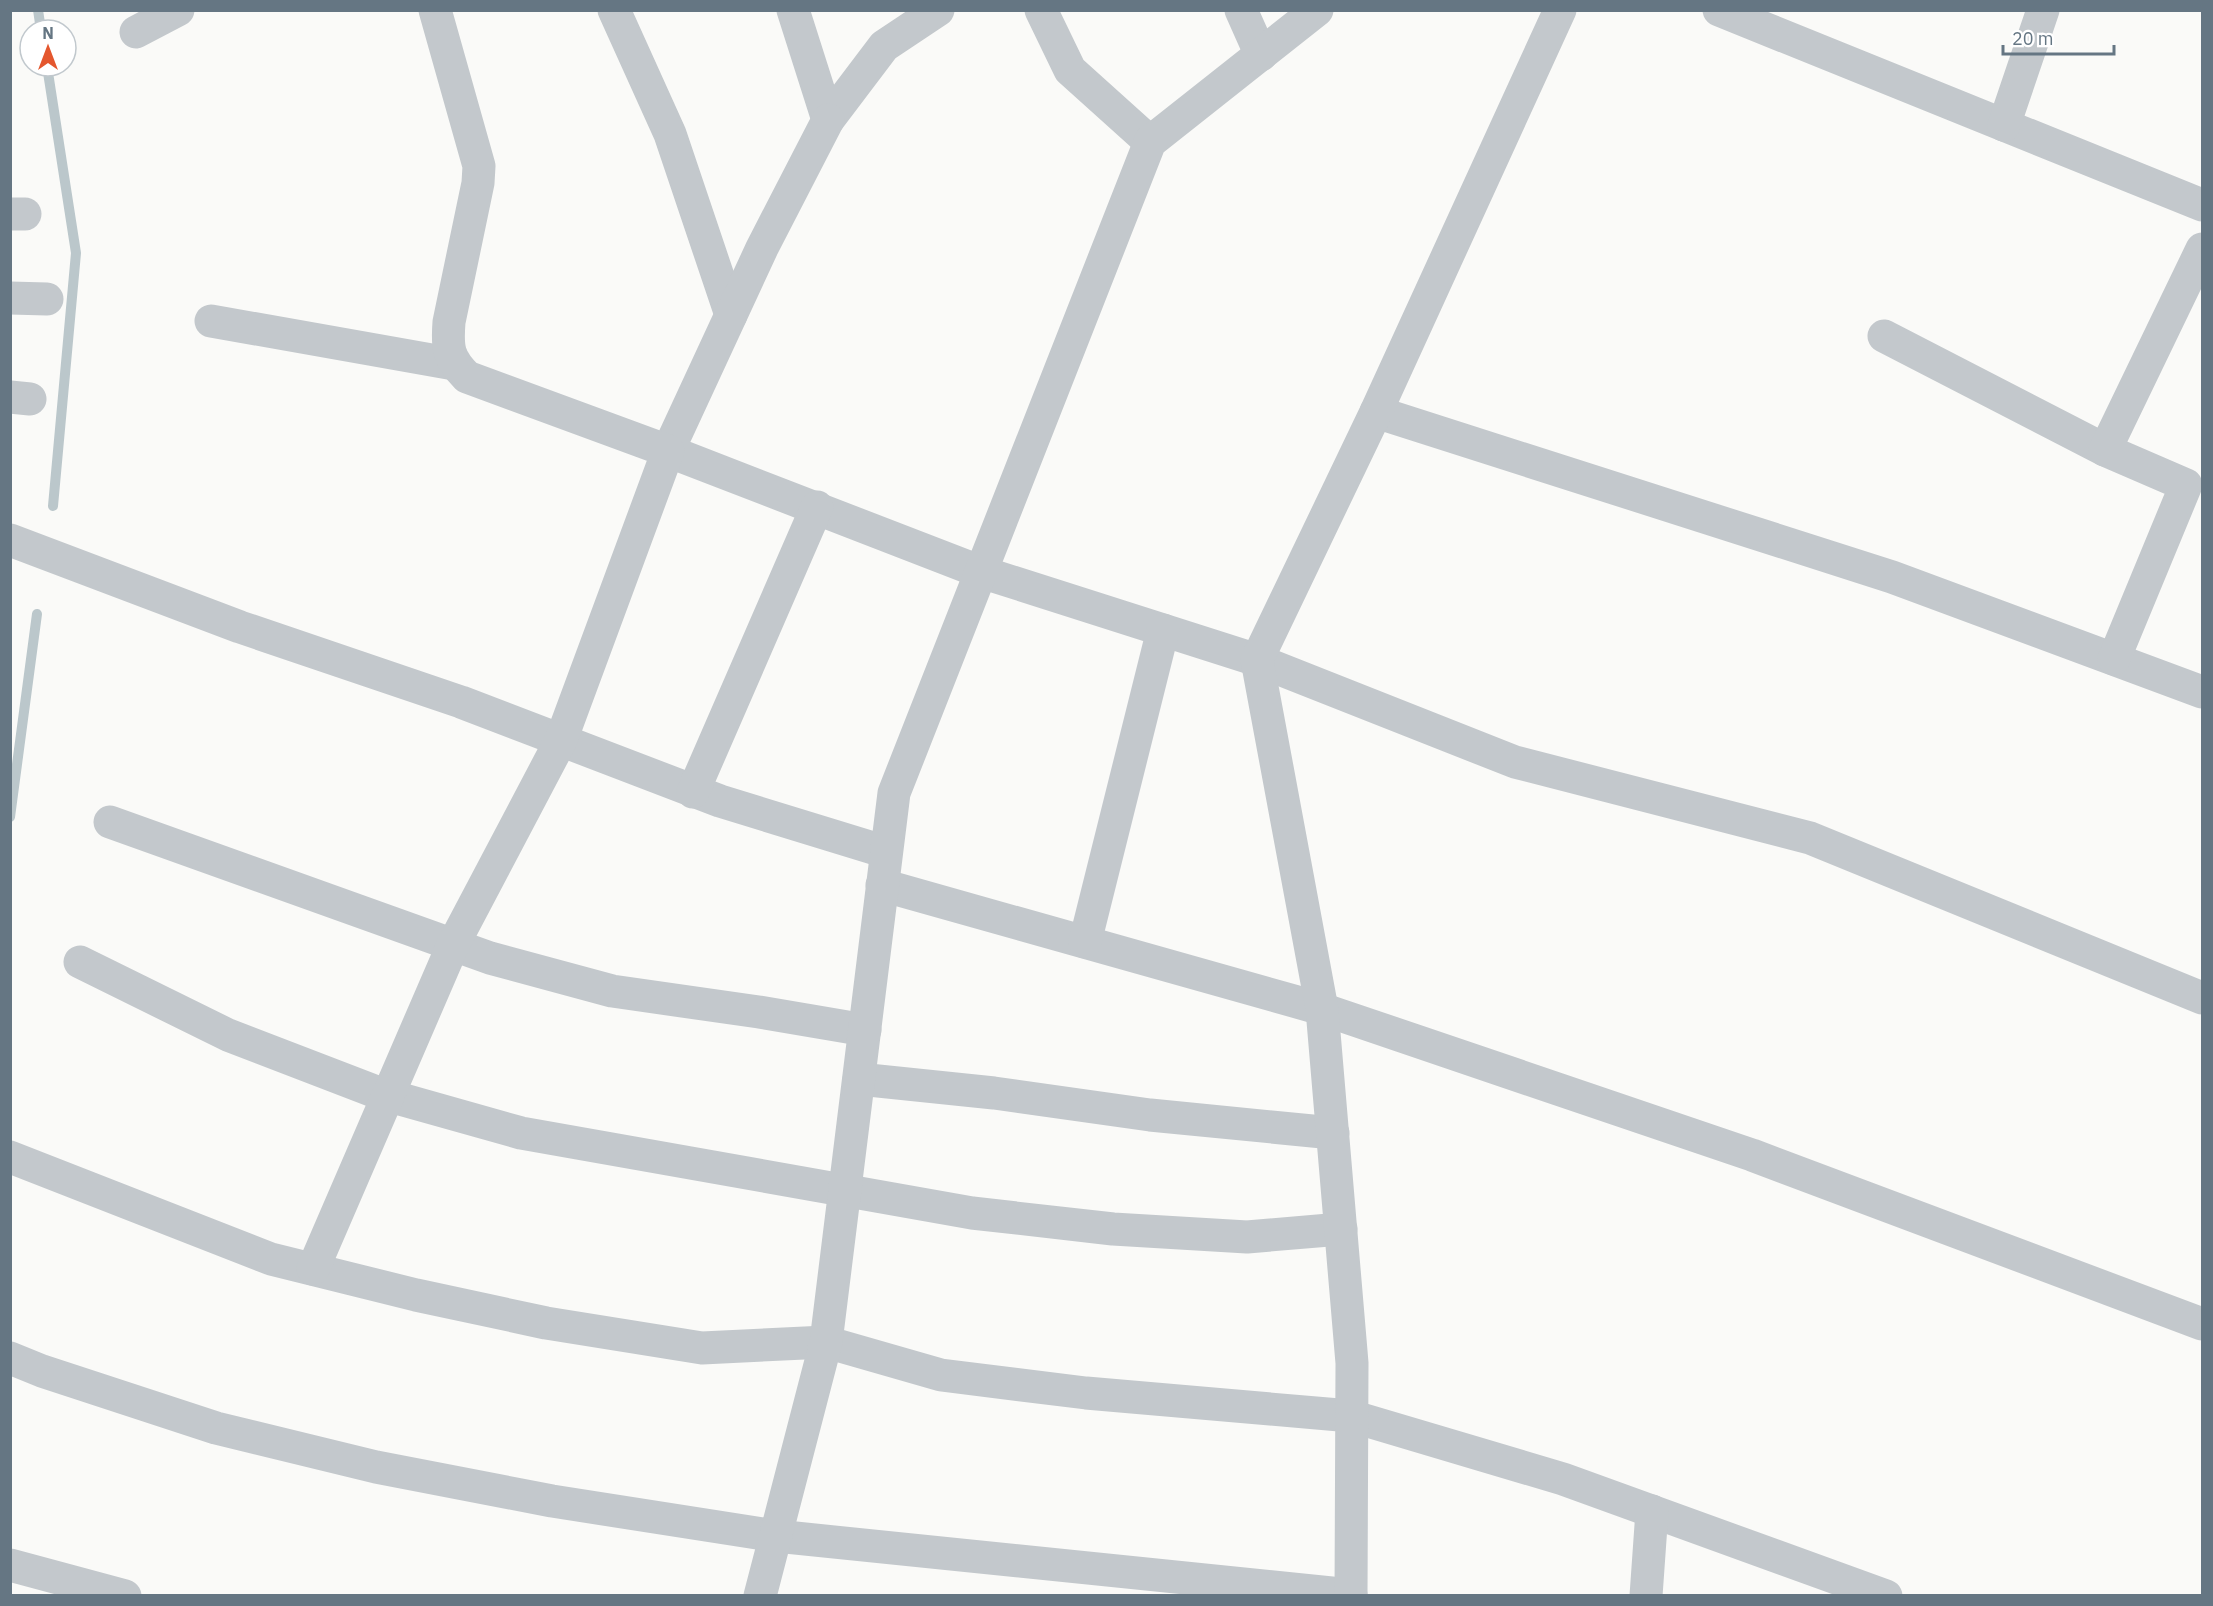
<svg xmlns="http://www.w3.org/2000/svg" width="2213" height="1606" font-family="'IBM Plex Sans',sans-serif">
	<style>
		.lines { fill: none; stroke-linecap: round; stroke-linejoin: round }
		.stream { stroke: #bbc7cb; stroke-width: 10 }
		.street { stroke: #c3c8cc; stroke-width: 33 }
	</style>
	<rect width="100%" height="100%" fill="#fafaf8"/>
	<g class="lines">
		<!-- stream -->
		<g class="stream">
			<polyline points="38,10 41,30"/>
			<polyline points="47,66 76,253 53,506"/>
			<polyline points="10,817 37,614"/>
		</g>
		<!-- street -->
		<g class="street">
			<polyline points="614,10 670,134 731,315"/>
			<polyline points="793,10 828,120 884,46 938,10"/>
			<polyline points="1041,10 1070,70 1150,142"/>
			<polyline points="1241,10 1261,55"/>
			<polyline points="1719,10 2202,205"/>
			<polyline points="136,32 178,10"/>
			<polyline points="828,120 762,248 668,451 981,572 1257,660 1515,762 1810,838 2202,998"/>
			<polyline points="2004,125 2043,10"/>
			<polyline points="10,214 25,214"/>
			<polyline points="10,298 47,299"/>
			<polyline points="211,321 454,364"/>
			<polyline points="1884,336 2105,450"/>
			<polyline points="10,397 30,399"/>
			<polyline points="1376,412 1892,577 2202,692"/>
			<polyline points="10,540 240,627 461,702 720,801 886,852"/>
			<polyline points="2114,659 2186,485 2105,450 2202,249"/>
			<polyline points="693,792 817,507"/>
			<polyline points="110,822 490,958 612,991 759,1012 865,1030"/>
			<polyline points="882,885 1322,1009 1752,1155 2202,1324"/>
			<polyline points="1085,942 1163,630"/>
			<polyline points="80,962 228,1035 379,1093 521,1133 972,1213 1113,1229 1247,1237 1341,1229"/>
			<polyline points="859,1079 994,1093 1150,1115 1333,1133"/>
			<polyline points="10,1157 271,1259 416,1295 546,1323 702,1348 826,1342 941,1375 1086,1393 1351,1416 1563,1479 1886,1596"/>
			<path d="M313 1269 453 945 561 740 668 451 467 377C448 358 447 348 449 322L478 183 479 166 435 10"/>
			<polyline points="10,1358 42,1371 216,1428 376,1467 552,1501 776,1536 1351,1595"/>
			<polyline points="10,1565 125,1596"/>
			<polyline points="760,1596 826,1342 894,793 1150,142 1317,10"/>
			<polyline points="1351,1596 1352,1363 1322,1009 1257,660 1376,412 1560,10"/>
			<polyline points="1646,1596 1652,1511"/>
		</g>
	</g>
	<!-- border -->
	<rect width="2213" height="1606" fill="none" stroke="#657683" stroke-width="24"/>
	<!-- north arrow -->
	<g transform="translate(48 48)"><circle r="28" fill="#ffffff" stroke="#c1c8cd" stroke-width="1.5"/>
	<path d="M0-4.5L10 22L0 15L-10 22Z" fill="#e4572e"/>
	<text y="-9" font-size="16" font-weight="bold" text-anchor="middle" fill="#657683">N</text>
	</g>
	<!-- scale -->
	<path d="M2003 45v9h111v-9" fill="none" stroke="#657683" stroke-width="3"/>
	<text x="2012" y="45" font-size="18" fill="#657683" stroke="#ffffff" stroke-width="4.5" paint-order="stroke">20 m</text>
</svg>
